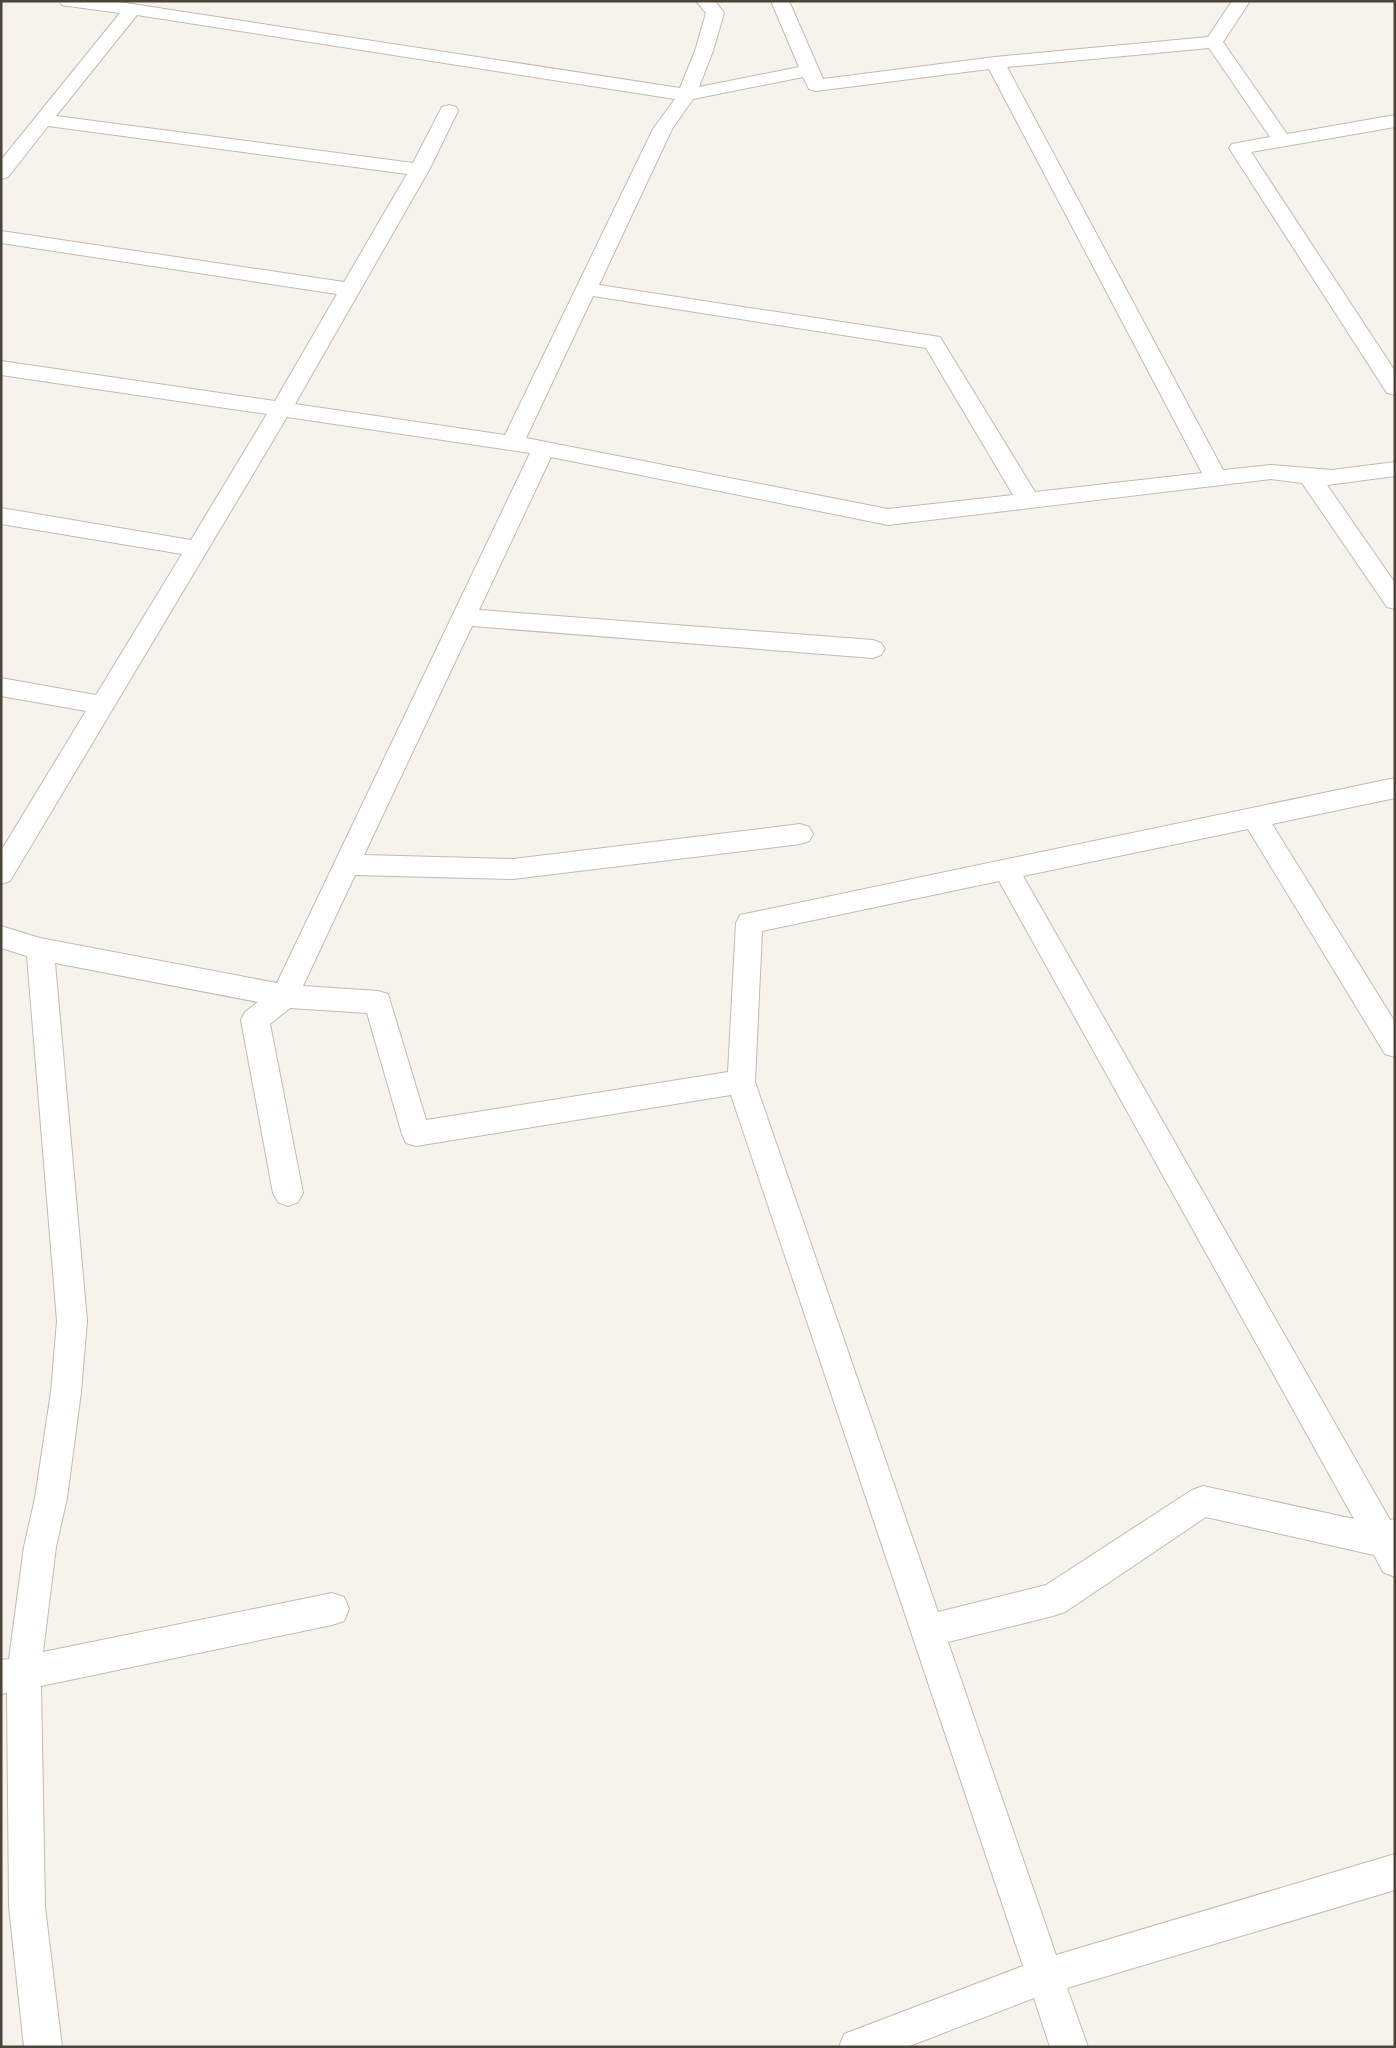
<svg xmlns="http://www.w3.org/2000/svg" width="1396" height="2048" font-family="Arial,sans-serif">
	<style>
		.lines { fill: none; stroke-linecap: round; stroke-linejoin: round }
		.minor-casing { stroke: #c2bbae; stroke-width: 2 }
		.minor { fill: #fff; fill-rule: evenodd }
	</style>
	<rect width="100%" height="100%" fill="#f6f3ec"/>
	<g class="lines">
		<!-- minor casing -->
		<g class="minor-casing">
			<path id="minor" d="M59 1H113L132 4 680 88 695 51 706 13 696 1H715L724 13 713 51 699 87 799 67 771 1H789L823 79 995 57 1208 37 1232 1H1250L1223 42 1287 134 1395 115V127L1251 152 1395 371V395L1387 393 1229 148 1232 144 1270 137 1209 48 1007 67 1223 470 1271 465 1332 470 1395 462V476L1327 485 1395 583V609L1387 607 1302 483 1271 479 888 525 551 457 479 610 873 640 881 643 885 649 881 655 873 658 472 626 364 855 513 859 800 824 809 827 813 834 809 841 800 844 513 879 355 875 303 986 378 991 388 994 426 1120 728 1072 736 923 740 915 1395 778V798L1272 824 1395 1022V1057L1385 1054 1248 829 1023 876 1390 1520 1395 1519V1577L1383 1572 1374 1555 1206 1517 1065 1612 1053 1616 948 1642 1056 1955 1395 1854V1890L1067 1988 1088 2047H1050L1034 1998 907 2047H839L844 2034 1023 1966 731 1095 416 1146 406 1143 402 1134 367 1013 290 1008 270 1024 303 1193 298 1202 288 1206 278 1202 273 1193 241 1020 245 1012 258 1002 55 963 87 1321 81 1392 67 1498 56 1547 43 1652 332 1593 344 1597 349 1609 344 1621 332 1625 41 1686 45 1907 62 2047H24L9 1907 7 1693 1 1694V1660L9 1659 24 1547 35 1498 51 1392 57 1321 27 956 1 948V926L40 938 277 983 530 453 287 417 10 881 1 884V851L86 711 1 696V678L96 695 182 554 1 524V508L191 540 267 414 1 375V361L275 401 337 294 1 243V231L344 282 407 174 48 126 8 177 1 179V160L120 13 68 6 62 5ZM137 15 675 99 653 129 505 435 295 404 429 170 458 111 456 107 449 105 442 107 413 163 56 116ZM989 69 1202 473 1035 492 940 337 599 285 672 129 693 99 803 77 809 89 816 91ZM593 296 926 348 1013 495 888 509 526 438ZM999 881 1354 1519 1203 1486 1192 1490 1046 1585 938 1612 755 1082 762 931Z"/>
		</g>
		<!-- minor -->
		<use href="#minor" class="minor"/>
	</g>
	<!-- border -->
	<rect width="1396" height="2048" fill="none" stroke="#4b4439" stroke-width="5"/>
</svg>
